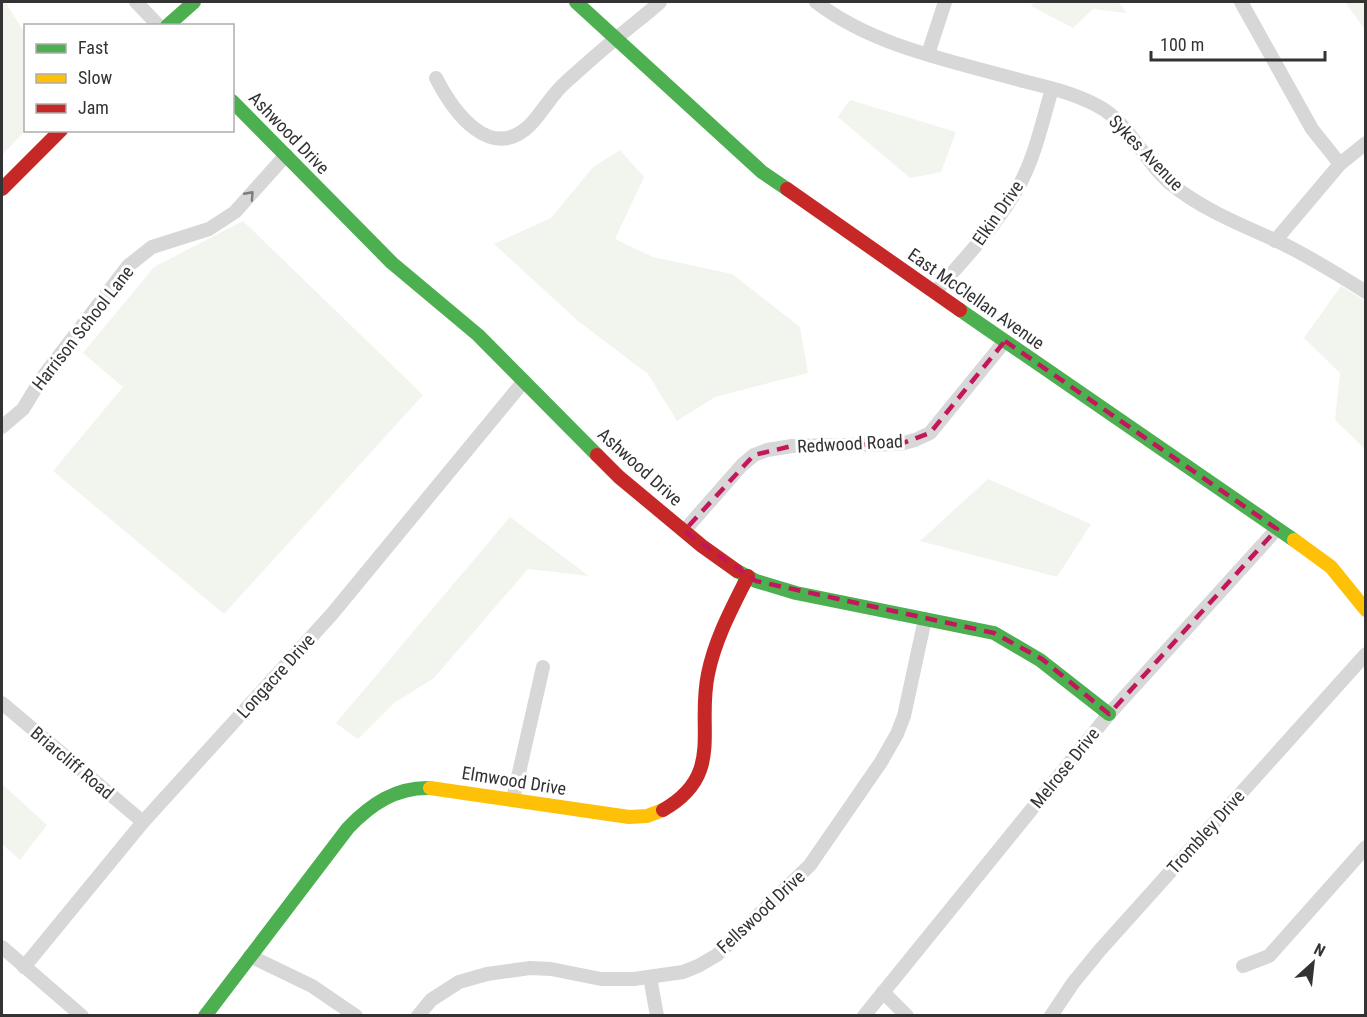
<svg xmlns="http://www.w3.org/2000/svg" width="1367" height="1017" font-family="'Roboto Condensed',sans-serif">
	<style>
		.green { fill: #f1f5ed }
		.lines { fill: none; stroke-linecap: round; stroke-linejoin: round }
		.street { stroke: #d7d7d7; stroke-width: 14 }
		.fast { stroke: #4caf50; stroke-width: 14 }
		.slow { stroke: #ffc107; stroke-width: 14 }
		.jam { stroke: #c62828; stroke-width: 14 }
		.oneway { stroke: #7d7d7d }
		.marked { fill: none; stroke: #c2185b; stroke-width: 4.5; stroke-dasharray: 12 8; stroke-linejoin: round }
		.labels { text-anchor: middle; stroke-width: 6; stroke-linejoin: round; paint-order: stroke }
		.street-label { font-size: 18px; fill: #333; stroke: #fff }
	</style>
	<rect width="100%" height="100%" fill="#fff"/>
	<!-- green -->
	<g class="green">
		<polygon points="2,2 5,2 25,33 26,130 2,155"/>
		<polygon points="1034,2 1118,2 1127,13 1093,9 1073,28 1031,6"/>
		<polygon points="1345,2 1365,2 1365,31 1363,27"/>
		<polygon points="850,100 956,132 941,172 910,178 838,117"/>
		<polygon points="620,150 644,177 615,239 653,257 732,274 800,327 808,373 715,397 677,421 648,374 578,321 494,244 551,218 593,167"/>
		<polygon points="243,221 423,395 224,614 53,471 123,387 83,353 154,267"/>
		<polygon points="1341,286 1365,301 1365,449 1335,420 1340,373 1304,338"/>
		<polygon points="988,479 1091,524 1057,577 920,541"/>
		<polygon points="510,517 589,576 528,569 434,678 394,703 358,739 336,723"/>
		<polygon points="2,784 47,825 20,860 2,844"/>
	</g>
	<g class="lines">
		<!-- street -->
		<g class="street">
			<polyline points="136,2 159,26"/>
			<path d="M816 2C874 47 953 61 1023 81 1048 87 1073 93 1096 105 1130 122 1143 161 1171 184 1202 209 1239 224 1275 240 1307 255 1336 273 1366 292"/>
			<polyline points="1241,2 1312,129 1340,164"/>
			<polyline points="928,54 945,2"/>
			<path d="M436 78C453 111 491 165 531 124 544 110 552 94 566 82 583 67 600 51 618 37 632 25 647 14 660 2"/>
			<polyline points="1275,241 1340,164 1366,143"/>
			<path d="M935 292C966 257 999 223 1021 182 1036 153 1043 119 1052 89"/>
			<polyline points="2,427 23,409 42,378 128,266 152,247 209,229 235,212 286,155"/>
			<polyline points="684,531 742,465 754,455 767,450 792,446 900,444 915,440 930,433 1005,341"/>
			<polyline points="2,703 143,822"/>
			<polyline points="513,799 543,667"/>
			<polyline points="2,947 82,1016"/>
			<polyline points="250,956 312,986 356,1016"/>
			<polyline points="1243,966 1269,956 1366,847"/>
			<polyline points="24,967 143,822 332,614 524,381"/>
			<polyline points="650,977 657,1016"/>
			<polyline points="883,992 907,1016"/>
			<polyline points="418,1016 431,1000 459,982 487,974 530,968 551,969 601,979 634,979 683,972 698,966 717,955 810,865 881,762 897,734 904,716 925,619"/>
			<polyline points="864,1016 1109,714 1277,529"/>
			<polyline points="1051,1016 1073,983 1100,950 1366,654"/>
		</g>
		<!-- fast -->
		<g class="fast">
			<polyline points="576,2 762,172 787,189"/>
			<polyline points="167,26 194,2"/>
			<polyline points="232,101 392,263 478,335 597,455"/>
			<polyline points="960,310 1294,540"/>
			<polyline points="737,571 756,581 796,593 994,633 1040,660 1109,714"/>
			<path d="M205 1016 348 828C371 804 396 787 430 788"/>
		</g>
		<!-- slow -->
		<g class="slow">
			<polyline points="1294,540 1331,567 1366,610"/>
			<polyline points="430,788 629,817 647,816 663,810"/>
		</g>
		<!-- jam -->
		<g class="jam">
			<polyline points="2,189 61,130"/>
			<polyline points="787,189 960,310"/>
			<polyline points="597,455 619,477 702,546 737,571"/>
			<path d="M663 810C725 775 696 729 708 674 715 639 732 608 748 576"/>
		</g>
	</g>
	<!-- one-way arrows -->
	<defs><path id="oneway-chevron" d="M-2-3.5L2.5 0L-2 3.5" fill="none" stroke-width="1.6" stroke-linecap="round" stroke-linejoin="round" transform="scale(1.5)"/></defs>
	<use class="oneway" href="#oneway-chevron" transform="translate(250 195) rotate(-48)"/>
	<!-- marked area -->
	<path class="marked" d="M1005 341 1277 529 1109 714 1042 659 994 633 756 581 684 531 754 455 792 446 900 444 930 433Z"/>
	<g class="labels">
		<!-- street labels -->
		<g class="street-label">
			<text transform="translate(289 133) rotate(46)" y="6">Ashwood Drive</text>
			<text transform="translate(1146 153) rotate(46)" y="6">Sykes Avenue</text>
			<text transform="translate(998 213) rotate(-55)" y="6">Elkin Drive</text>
			<text transform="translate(976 299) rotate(35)" y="6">East McClellan Avenue</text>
			<text transform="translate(83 328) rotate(-52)" y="6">Harrison School Lane</text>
			<text transform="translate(850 444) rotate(-3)" y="6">Redwood Road</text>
			<text transform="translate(640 467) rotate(42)" y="6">Ashwood Drive</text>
			<text transform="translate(276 676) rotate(-48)" y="6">Longacre Drive</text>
			<text transform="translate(72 763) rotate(40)" y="6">Briarcliff Road</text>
			<text transform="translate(1065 768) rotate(-51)" y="6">Melrose Drive</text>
			<text transform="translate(514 781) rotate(9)" y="6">Elmwood Drive</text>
			<text transform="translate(1206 832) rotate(-48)" y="6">Trombley Drive</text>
			<text transform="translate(761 912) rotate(-43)" y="6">Fellswood Drive</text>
		</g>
	</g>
	<!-- border -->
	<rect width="1367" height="1017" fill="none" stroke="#333333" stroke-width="6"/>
	<!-- legend -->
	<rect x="24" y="24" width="210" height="108" fill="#ffffff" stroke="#adadad" stroke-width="1.5"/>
	<rect x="36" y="44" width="30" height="9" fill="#4caf50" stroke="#adadad" stroke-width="1.5"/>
	<text x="78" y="54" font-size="18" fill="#333333">Fast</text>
	<rect x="36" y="74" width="30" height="9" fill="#ffc107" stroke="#adadad" stroke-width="1.5"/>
	<text x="78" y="84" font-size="18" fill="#333333">Slow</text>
	<rect x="36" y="104" width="30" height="9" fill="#c62828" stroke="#adadad" stroke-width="1.5"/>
	<text x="78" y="114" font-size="18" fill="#333333">Jam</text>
	<!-- north arrow -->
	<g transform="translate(1313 963) rotate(27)" stroke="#ffffff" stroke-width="4.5" paint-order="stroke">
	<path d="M0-4.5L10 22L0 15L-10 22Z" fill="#333333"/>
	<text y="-9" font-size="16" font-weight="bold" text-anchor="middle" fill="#333333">N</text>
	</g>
	<!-- scale -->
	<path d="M1151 51v9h174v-9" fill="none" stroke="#333333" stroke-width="3"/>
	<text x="1160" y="51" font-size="18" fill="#333333" stroke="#ffffff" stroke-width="4.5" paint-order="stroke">100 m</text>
</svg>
